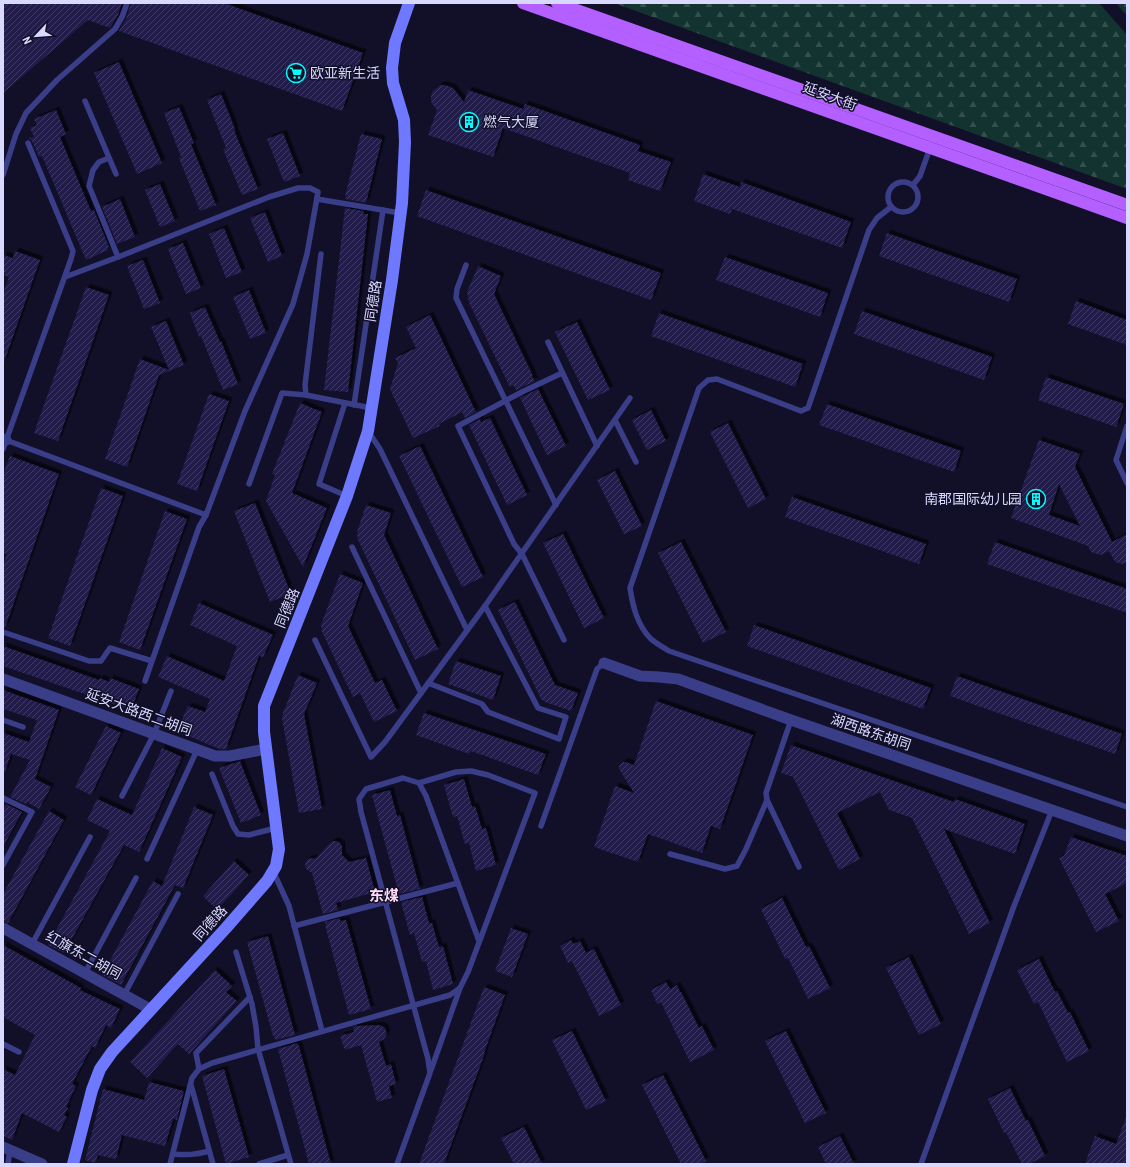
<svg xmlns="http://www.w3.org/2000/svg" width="1130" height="1167" font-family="'Roboto Condensed','Noto Sans SC',sans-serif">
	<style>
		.forest { fill: url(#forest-firs) }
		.building { fill: url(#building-hatch); fill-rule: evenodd; filter: url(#shadow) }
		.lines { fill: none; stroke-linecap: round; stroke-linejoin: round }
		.lane { stroke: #3a3e89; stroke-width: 5.5 }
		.street { stroke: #3a3e89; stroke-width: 11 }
		.secondary { stroke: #6f79ff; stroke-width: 12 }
		.primary { stroke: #b45fff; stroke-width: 12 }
		.labels { text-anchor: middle; stroke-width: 3; stroke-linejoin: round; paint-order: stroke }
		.poi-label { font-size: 14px; fill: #d9d8ff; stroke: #121029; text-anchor: start }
		.street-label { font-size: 14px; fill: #d9d8ff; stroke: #121029 }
		.neighbourhood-label { font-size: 15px; font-weight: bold; fill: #ffdaf5; stroke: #121029 }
	</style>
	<defs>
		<pattern id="forest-firs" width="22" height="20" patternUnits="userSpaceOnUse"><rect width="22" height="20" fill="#12332f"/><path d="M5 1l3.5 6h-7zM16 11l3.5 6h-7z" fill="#34504e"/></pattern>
		<pattern id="building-hatch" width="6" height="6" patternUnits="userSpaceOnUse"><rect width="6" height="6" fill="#201b4b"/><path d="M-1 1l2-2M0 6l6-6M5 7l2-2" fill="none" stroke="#403b66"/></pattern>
		<filter id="shadow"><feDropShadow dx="3.5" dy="-3.5" stdDeviation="0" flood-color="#0009"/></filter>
	</defs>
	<rect width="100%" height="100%" fill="#121029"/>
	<!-- forest -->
	<g class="forest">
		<polygon points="614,3 1099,3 1127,35 1127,189"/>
		<polygon points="1116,3 1127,3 1127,16"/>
	</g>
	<!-- building -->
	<g class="building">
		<polygon points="3,3 122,3 118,15 110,28 88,20 3,93"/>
		<polygon points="131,3 224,3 363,53 342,111 119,31 126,19"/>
		<polygon points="119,62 162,163 137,174 94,73"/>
		<polygon points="440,85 445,85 453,88 464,102 468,90 523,109 525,104 640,145 638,151 671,162 660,191 628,180 630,173 503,128 493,157 428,135 437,110 432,104 431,100 431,95 433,91"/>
		<polygon points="221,94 235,129 234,130 258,189 242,195 223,149 226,148 207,100"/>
		<polygon points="179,107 194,143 191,144 216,205 200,211 179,158 181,157 164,113"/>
		<polygon points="56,110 66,134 60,137 91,211 94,210 109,247 107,248 108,250 86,260 42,156 39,157 32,141 29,138 34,137 30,128 37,125 34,119"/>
		<polygon points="283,133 300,176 284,182 267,139"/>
		<polygon points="361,134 382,139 366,203 345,199 346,192"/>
		<polygon points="703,174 740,187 741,182 851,222 842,248 732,209 730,214 694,201"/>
		<polygon points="160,184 175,221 160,227 145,190"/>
		<polygon points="426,190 661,273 651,300 417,216"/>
		<polygon points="120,199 135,237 117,244 102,207"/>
		<polygon points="345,208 364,211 363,214 368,214 348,392 324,390"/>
		<polygon points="265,212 282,256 268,262 250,218"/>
		<polygon points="224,228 242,272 226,278 209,234"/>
		<polygon points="887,233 1017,279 1009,302 879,256"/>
		<polygon points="183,243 201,288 186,294 168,249"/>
		<polygon points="15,251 40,260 4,362 3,362 3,294 9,277 3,275 3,255 13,258"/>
		<polygon points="725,257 828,293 820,317 716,280"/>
		<polygon points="143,260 160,303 144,309 127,266"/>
		<polygon points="478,266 501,276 494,294 533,376 532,376 535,381 516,390 513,385 510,387 469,303 467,292"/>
		<polygon points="86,287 109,295 58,441 34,433"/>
		<polygon points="249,290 266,333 250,339 233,297"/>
		<polygon points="1076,301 1127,320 1127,345 1068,324"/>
		<polygon points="205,307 220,342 221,341 238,384 223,390 201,336 199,337 190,313"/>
		<polygon points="862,311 992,357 984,380 854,334"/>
		<polygon points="659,313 803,364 795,387 651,336"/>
		<polygon points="430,315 476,412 465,418 462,412 439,424 440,426 413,438 390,389 398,363 395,358 416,348 406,327"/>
		<polygon points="166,321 184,365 159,375 127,467 105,459 140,359 169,370 151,327"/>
		<polygon points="577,322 610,390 588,400 555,332"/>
		<polygon points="1046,377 1124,404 1116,427 1038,400"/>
		<polygon points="538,389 566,446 547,455 520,398"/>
		<polygon points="209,394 229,401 197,491 177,484"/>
		<polygon points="300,403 322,412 292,493 327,508 303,567 266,501 275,475 272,474"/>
		<polygon points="827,404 961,451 954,472 819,425"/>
		<polygon points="651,410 666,441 647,450 632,420"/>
		<polygon points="490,418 527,495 507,505 469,425 480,419 481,422"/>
		<polygon points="728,423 766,499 748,508 710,432"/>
		<path d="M1039 440 1080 454 1075 467 1112 542 1127 534V562L1122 564 1115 562 1109 551 1101 555 1091 552 1088 546 1011 518ZM1059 484 1080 526 1049 515Z"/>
		<polygon points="420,446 483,577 462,587 399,456"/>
		<polygon points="10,456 59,474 5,628 3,628 3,565 7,554 3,553 3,474"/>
		<polygon points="615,471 642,526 624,534 597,480"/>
		<polygon points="101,488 123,496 70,646 48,638"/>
		<polygon points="792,497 926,544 919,564 785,517"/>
		<polygon points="255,503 291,594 270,602 234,511"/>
		<polygon points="366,505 391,513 384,535 438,649 415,660 358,540 357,532"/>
		<polygon points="165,511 187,519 140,650 119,642"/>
		<polygon points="563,534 604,618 584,628 543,543"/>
		<polygon points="681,542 726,632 703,643 658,553"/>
		<polygon points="995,542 1127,589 1127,613 987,564"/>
		<polygon points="340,574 363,583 348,626 375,683 382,680 397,711 374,722 360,693 353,697 322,632 321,625"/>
		<polygon points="515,602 555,685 578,693 571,711 545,702 541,699 498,610"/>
		<polygon points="199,603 273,635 263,657 259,656 226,749 220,749 205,743 177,731 188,706 205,712 210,699 158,677 167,656 224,681 237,646 190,625"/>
		<polygon points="754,625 931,688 923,709 747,646"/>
		<polygon points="3,646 99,680 100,678 109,682 110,678 139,689 131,710 3,666"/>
		<polygon points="456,661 501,676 493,700 448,684"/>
		<polygon points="298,675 317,683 304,714 322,809 299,813 282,718 283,713"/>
		<polygon points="957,676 1122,734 1115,754 950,696"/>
		<polygon points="3,690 59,710 35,779 51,787 39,809 27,802 26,804 10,797 30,760 11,754 5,772 3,772 3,733 29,742 37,720 3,709"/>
		<polygon points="656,701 753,735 720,829 711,826 702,853 648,834 638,862 594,847 615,786 634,793 619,769 619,766 623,762 626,762 634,765"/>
		<polygon points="424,713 546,754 538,775 471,751 469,754 416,735"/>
		<polygon points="106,726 121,733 91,795 75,787"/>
		<polygon points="791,745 954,802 955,799 1025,824 1015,854 944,829 990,923 969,934 912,818 889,810 880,792 837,813 860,859 839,870 793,777 781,773"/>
		<polygon points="162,748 182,757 139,852 124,845 64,953 48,945 110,831 87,820 97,799 132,815"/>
		<polygon points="240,761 261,815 241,823 219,768"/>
		<polygon points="464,779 472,807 475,806 482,829 486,828 496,865 476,871 469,843 465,844 457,816 453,817 444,785"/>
		<polygon points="390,790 397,816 400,815 420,889 399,894 372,795"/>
		<polygon points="6,804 22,812 3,847 3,810"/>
		<polygon points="194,807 213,815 183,888 175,885 121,985 102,975 153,881 162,886"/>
		<polygon points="49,811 64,820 8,923 3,921 3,894"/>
		<polygon points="1071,837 1127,856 1127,883 1105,894 1119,921 1096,932 1059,858 1064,856"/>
		<polygon points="333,841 336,841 340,843 342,846 342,855 349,862 366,858 375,892 336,903 338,910 323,914 312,873 306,869 305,863 308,859 316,858 330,843"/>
		<polygon points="234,861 249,875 217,910 203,896"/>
		<polygon points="422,897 429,923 432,923 439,947 443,946 453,984 433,990 426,961 422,962 414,933 410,935 401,902"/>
		<polygon points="782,898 806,947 809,946 830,988 808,999 788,958 785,959 761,909"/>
		<polygon points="340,918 340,921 346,920 371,1009 349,1015 325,925 326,925 325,922"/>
		<polygon points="511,928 528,934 512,977 495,971"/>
		<polygon points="268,936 295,1035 275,1040 274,1036 273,1036 247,942"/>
		<polygon points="571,940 573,944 580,941 586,953 594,949 621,1005 599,1016 572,961 568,963 560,946"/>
		<polygon points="3,945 81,988 80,990 120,1009 111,1028 106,1025 95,1048 92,1046 72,1084 76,1086 66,1107 68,1108 64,1115 67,1117 59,1132 22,1113 12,1140 3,1136 3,1069 15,1075 35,1035 3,1017"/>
		<polygon points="909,957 941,1024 919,1035 886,968"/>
		<polygon points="1039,959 1055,992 1057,991 1068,1013 1070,1012 1089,1051 1067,1062 1038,1002 1034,1004 1017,970"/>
		<polygon points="215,970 232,986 226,992 237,1001 189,1054 178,1044 147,1078 130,1062"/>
		<polygon points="666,982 670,989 677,985 680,992 681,992 699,1028 702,1026 714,1050 690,1062 661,1002 657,1004 651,990"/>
		<polygon points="484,987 505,995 484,1053 485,1053 444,1164 419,1164"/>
		<polygon points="380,1025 385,1028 387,1034 384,1039 379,1042 386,1066 391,1064 396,1084 389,1086 392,1098 377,1102 361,1045 345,1050 340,1036 354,1032 353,1027 357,1026"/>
		<polygon points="572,1031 606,1101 586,1110 552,1040"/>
		<polygon points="786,1031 826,1113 805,1123 765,1041"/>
		<polygon points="297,1043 299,1046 331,1164 309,1164 278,1049"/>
		<polygon points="224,1069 249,1157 226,1164 202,1076"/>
		<polygon points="663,1075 706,1161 700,1164 681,1164 642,1085"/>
		<polygon points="149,1082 184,1091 177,1120 173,1119 165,1146 122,1135 116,1159 98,1155 95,1163 85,1160 103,1089 144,1100"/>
		<polygon points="1010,1088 1026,1121 1028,1120 1045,1156 1029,1164 1022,1164 1006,1132 1004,1133 988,1099"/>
		<polygon points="1126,1117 1127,1118 1127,1164 1085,1164 1095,1136 1116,1144"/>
		<polygon points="524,1127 542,1164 514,1164 501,1138"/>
		<polygon points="840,1136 854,1164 826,1164 818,1147"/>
	</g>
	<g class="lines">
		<!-- lane -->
		<g class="lane">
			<polyline points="85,101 116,174"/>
			<polyline points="3,175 16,134 26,113 57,80 115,29 122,17 127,3"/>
			<circle cx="903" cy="197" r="15"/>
			<polyline points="913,185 920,176 930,148"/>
			<polyline points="317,199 400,213"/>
			<path d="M891 207 877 218 869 230 808 408 801 411 717 379 708 380 699 388 630 588C633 607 637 624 650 638 655 643 663 647 669 651L1127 807"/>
			<polyline points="321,254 305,385 306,395 371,408"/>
			<polyline points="466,265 457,289 456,298 556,505"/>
			<polyline points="65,277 118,257 89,186 93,170 99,162 109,158"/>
			<polyline points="548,342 597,446"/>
			<polyline points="562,373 522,392 458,426 514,544 522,554 564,640"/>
			<polyline points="345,403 319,484 347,496"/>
			<polyline points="354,405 383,210"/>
			<polyline points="615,420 636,462"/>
			<polyline points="1127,426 1116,460 1127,483"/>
			<polyline points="368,431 380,449 467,630"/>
			<polyline points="6,440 206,515 245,411 293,304 307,254 318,192 310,188 298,188 269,197 118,257"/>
			<polyline points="3,449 71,259 73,251 28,143"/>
			<polyline points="249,484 282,393 306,395"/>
			<polyline points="352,547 421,693"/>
			<polyline points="3,632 89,661 101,661 110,648 152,661"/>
			<polyline points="315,640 371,757 385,742 485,606 630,398"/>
			<polyline points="145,681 199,527 206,515"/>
			<polyline points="428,683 482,704 488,712 559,739 566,717 538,708 485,606"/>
			<polyline points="3,720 23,727"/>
			<polyline points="791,720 766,793 767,800 799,867"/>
			<polyline points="212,774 233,826 238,834 249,835 276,828"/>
			<polyline points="419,783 426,796 479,941"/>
			<polyline points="122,796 154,734 171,691"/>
			<polyline points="3,798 32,812 3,865"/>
			<polyline points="541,826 597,669 604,663"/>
			<polyline points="670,854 725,869 737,866 746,849 767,800"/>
			<polyline points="147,859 197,750"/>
			<polyline points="273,871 289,906 322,1031"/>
			<polyline points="294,926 458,883"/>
			<polyline points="32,944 90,837"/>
			<polyline points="236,952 252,1004 256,1027 258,1049 291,1164"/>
			<polyline points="85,973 136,878"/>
			<polyline points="124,995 178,894"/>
			<polyline points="3,1044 19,1052"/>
			<polyline points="199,1069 196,1053 250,997"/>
			<polyline points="431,1070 460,988"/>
			<polyline points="191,1085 213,1164"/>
			<path d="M173 1154C187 1155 196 1155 209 1151"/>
			<polyline points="8,1164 10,1150"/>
			<polyline points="170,1164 192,1078 199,1069 212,1063 450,995 460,988 468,972 535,793 488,775 471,771 456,772 419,783 403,778 366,789 359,799 361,812 428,1059 430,1073 397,1164"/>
			<polyline points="259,1164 288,1155"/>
			<polyline points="921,1164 1014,906 1052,810"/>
		</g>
		<!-- street -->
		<g class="street">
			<polyline points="3,439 6,440"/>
			<polyline points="604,663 640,676 659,677 678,679 791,720 1127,836"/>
			<polyline points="3,679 215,756 230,756 266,749"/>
			<polyline points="3,928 150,1009"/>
			<polyline points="3,1147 42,1164"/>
		</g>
		<!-- secondary -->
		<polyline class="secondary" points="73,1164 92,1090 100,1069 112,1052 226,928 267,881 276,866 279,849 264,732 264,706 347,496 368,431 392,280 402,203 405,142 404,120 393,83 392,68 395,43 409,3"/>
		<!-- primary -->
		<g class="primary">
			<polyline points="523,3 1127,218"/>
			<polyline points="557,3 1127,205"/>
		</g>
	</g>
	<!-- icons -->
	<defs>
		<g id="supermarket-ring" transform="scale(1)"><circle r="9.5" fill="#121029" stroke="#04feff" stroke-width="1.5"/><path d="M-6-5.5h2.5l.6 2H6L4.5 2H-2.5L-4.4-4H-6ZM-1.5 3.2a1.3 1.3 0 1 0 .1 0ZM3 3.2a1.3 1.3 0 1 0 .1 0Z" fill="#04feff"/></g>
		<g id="building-ring" transform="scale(1)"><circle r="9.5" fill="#121029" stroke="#04feff" stroke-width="1.5"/><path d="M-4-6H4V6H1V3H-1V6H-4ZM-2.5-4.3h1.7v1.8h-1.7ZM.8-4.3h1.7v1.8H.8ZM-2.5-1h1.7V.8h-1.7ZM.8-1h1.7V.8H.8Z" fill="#04feff"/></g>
	</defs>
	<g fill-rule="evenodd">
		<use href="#supermarket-ring" x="296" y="73"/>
		<use href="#building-ring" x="469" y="122"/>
		<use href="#building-ring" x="1036" y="499"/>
	</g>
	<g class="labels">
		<!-- poi labels -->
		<g class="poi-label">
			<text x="310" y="78">欧亚新生活</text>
			<text x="483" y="127">燃气大厦</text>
			<text x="1022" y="504" text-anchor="end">南郡国际幼儿园</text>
		</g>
		<!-- street labels -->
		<g class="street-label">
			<text transform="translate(830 96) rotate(20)" y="5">延安大街</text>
			<text transform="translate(373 301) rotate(-81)" y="5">同德路</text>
			<text transform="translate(287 608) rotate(-68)" y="5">同德路</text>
			<text transform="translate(139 712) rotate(20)" y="5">延安大路西二胡同</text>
			<text transform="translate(871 732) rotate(19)" y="5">湖西路东胡同</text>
			<text transform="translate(210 923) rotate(-48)" y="5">同德路</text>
			<text transform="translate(84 955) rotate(29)" y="5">红旗东二胡同</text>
		</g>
		<!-- neighbourhood labels -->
		<g class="neighbourhood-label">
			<text x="384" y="901">东煤</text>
		</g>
	</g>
	<!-- border -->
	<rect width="1130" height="1167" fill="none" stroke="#d9d8ff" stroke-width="8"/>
	<!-- north arrow -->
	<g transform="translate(36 36) rotate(244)" stroke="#121029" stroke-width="3" paint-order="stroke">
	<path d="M0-3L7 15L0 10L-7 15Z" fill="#d9d8ff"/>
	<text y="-6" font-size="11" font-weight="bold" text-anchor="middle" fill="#d9d8ff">N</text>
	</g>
</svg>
